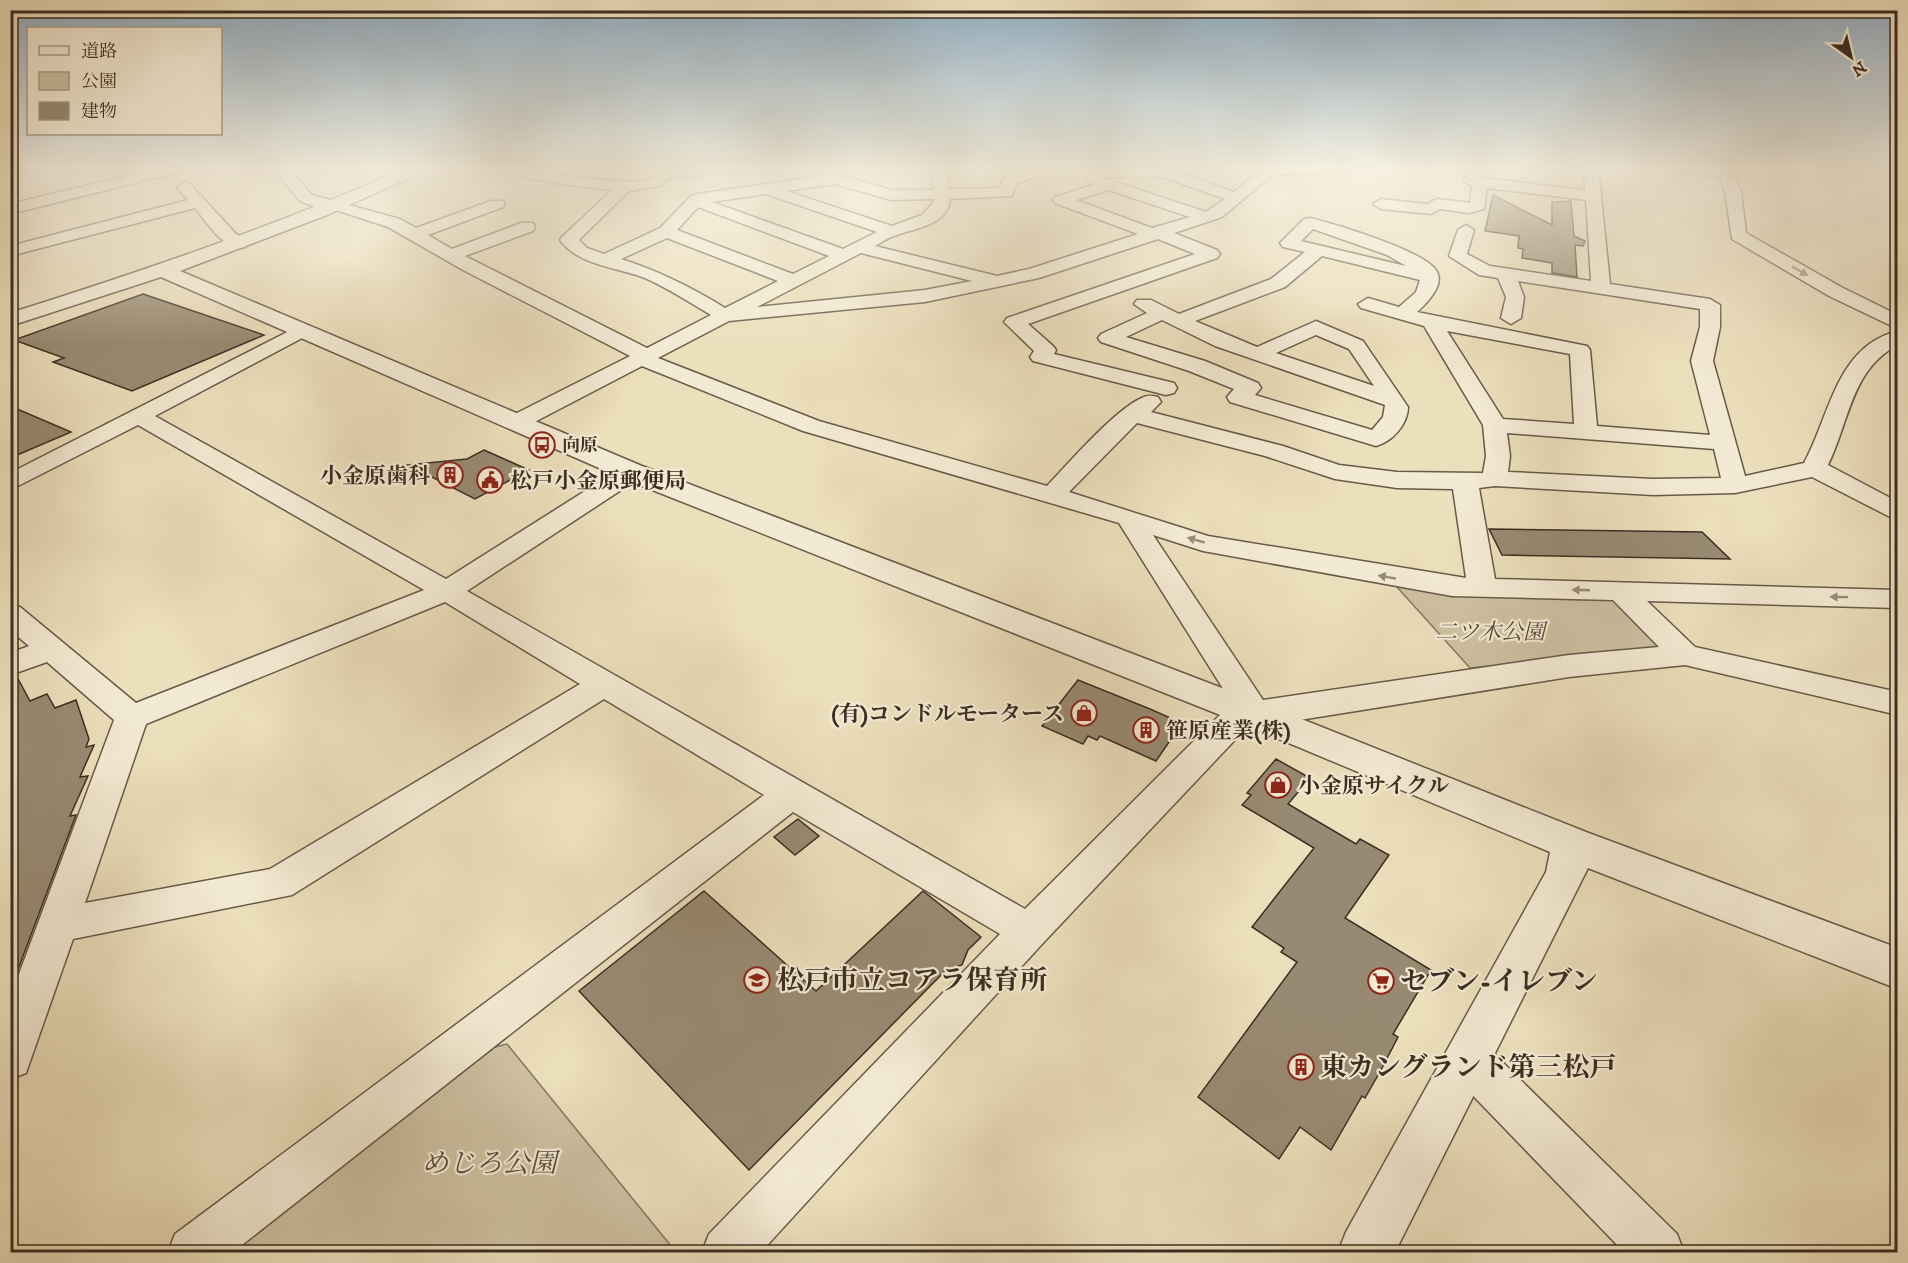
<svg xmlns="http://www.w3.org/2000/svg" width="1908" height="1263" font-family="'IM FELL DW Pica','Noto Serif JP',serif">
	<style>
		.green { fill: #cec1a2; stroke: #857862; stroke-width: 1.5 }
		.building { fill: #988a72; stroke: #3c2e22; stroke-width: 1.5 }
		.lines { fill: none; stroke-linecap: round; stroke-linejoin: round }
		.minor-casing { stroke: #685a48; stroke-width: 3 }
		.tertiary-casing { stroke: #685a48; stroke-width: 3 }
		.minor { fill: #f3ead3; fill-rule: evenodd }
		.tertiary { fill: #f3ead3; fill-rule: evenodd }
		.oneway { fill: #988c7a }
		.labels { text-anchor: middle; stroke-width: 4.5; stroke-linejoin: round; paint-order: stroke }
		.far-poi-label { font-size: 18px; font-weight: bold; fill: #3c2e22; stroke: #f3ead3; text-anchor: start }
		.poi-label { font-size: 22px; font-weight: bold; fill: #3c2e22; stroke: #f3ead3; text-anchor: start }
		.park-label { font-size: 22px; font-style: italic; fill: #594b3c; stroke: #f3ead3 }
		.near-poi-label { font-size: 27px; font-weight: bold; fill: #3c2e22; stroke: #f3ead3; text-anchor: start }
		.near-park-label { font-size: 27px; font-style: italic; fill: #594b3c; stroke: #f3ead3 }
	</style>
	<rect width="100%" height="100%" fill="#ecdfbc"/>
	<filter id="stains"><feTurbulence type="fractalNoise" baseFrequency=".00333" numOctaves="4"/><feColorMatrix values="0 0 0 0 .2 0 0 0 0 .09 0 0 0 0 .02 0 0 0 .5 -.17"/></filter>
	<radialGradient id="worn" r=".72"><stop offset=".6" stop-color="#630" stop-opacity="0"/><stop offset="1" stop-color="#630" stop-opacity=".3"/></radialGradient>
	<!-- green -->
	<g class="green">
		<polygon points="679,167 776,167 666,180"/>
		<polygon points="1396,586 1488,596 1612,598 1653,623 1658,649 1470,668"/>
		<polygon points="507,1044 676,1252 230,1252 491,1048"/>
	</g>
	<!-- building -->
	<g class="building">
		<polygon points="1493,195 1552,225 1552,202 1571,201 1574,236 1585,241 1583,246 1575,245 1577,277 1552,273 1552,263 1522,258 1523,249 1518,248 1519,236 1485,231"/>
		<polygon points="143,294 264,335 132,391 53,362 64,358 14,340"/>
		<polygon points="10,406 71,432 10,458"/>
		<polygon points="484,450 529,470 475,499 408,465 467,459"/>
		<polygon points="1489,529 1702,532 1730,559 1502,555"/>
		<polygon points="16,675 30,701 47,694 55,708 76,700 89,739 86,747 94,745 80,777 88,776 70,816 76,815 11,988 10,677"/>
		<polygon points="1078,680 1150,709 1182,723 1156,761 1100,736 1097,740 1088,736 1083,744 1042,726"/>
		<polygon points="1276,759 1310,778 1288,804 1356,844 1360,839 1389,855 1345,918 1431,970 1393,1034 1398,1037 1381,1070 1365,1098 1362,1096 1331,1150 1300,1127 1279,1159 1198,1097 1297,962 1281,952 1284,948 1252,927 1314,848 1242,805 1251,795 1247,793"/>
		<polygon points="798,819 819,836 795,855 774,837"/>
		<polygon points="704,891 816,991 923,891 981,937 968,950 962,965 946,970 749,1170 579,991"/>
	</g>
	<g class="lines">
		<!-- minor casing -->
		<g class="minor-casing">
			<g id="minor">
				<polygon points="18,167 44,167 42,170 10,177 10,168"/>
				<polygon points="165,167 175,167 177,170 175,173 10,214 10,204"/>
				<path d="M272 167H287L312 195 400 219 416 228 491 201H503L505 204 503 207 428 235 452 249 521 223H533L535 227 533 231 465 256 647 348 711 315C689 302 668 288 645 278 617 267 579 266 560 240L563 236 612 190 554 183 494 170 492 167H516L578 178 630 182 650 180 663 167H678L660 186 629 191 579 240 587 248 604 254 660 228 691 196 697 194 836 174 892 190H933L932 167H946L949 189 1000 188C1003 172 1020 172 1034 169L1199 167 1197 170 1182 174 1234 192 1264 167H1368L1361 171 1272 175 1222 217 1174 233 1217 250 1220 254 1217 258 1028 324 1053 346 1056 350 1054 354 1174 383 1177 388 1174 393 1166 395 1033 361 1030 357 1034 351 1004 322 1007 318 1195 254 1158 239 1039 278 925 302 729 321 658 358 819 421 1047 486C1069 463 1117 407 1144 397 1149 395 1153 396 1158 397L1161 402 1151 412 1283 446 1339 465 1397 472 1483 473 1486 456 1483 425 1424 326 1361 308 1358 304 1368 298 1399 307 1416 292 1420 280 1322 256 1285 287 1195 321 1257 347 1316 321 1363 341 1408 407C1408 424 1392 442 1376 446L1230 402 1227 397 1234 389 1189 371 1101 342 1098 338 1101 334 1147 313 1134 304 1137 300H1151L1179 314 1271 279 1305 252 1283 247 1280 243 1304 219 1310 218C1335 224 1421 250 1435 269 1447 283 1427 303 1417 312L1587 346 1590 350 1597 426 1710 435 1691 361 1700 327V309L1518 281 1524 297 1521 318 1511 324 1501 318 1506 297 1498 278 1479 275 1449 256 1458 230 1466 225 1474 230 1467 254 1490 266 1591 281 1586 200 1487 188 1484 209 1469 213 1440 209 1431 214 1381 209 1373 204 1381 199 1427 204 1437 199 1470 203 1472 186 1463 181 1476 167H1491L1482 178 1585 190 1584 167H1598L1610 284 1710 299 1720 305V327L1713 361 1745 476 1804 463C1830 416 1836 346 1898 331V345C1851 369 1849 423 1828 465L1898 502V521L1812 477 1735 493 1653 495 1495 486 1479 488 1495 579 1898 590V608L1647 601 1695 647 1898 692V715L1685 665 1569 677 1256 727 1249 725 1043 943 761 1252H702L709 1234 1000 934 793 812 233 1252H168L175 1234 764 795 604 699 292 895 73 939 26 1073 10 1079V998L114 720 47 662 10 675V653L29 646 10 630V605L20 607 136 703 424 590 138 425 10 490V473L301 325 308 327 311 331 308 335 155 416 446 579 623 467 632 465 641 467 644 472 641 477 467 591 1025 909 1232 703 1119 523 803 431 642 366 525 427H509L505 422 509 417 630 356 463 270 388 227 336 210H324L300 201ZM1034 177H1088L1089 183 1094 185 1055 197 1053 200 1055 203 1138 234 1029 269 997 276 875 246C882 242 889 237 897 235 916 228 948 225 950 199L1012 196 1016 184ZM1101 177H1163L1225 199 1206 212ZM835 184 891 200 934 199V202L922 215 892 226 786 191ZM1109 190 1190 217 1152 228 1076 200ZM765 194H766L877 232 843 249 712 202ZM698 207 829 256 793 274 677 230ZM1313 229 1387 255 1406 266 1301 241ZM667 238 778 281 725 308C691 287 659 271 621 259ZM861 253 972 281 925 290 757 307ZM1162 320 1215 346 1385 405 1383 417 1372 430 1255 395 1261 388 1258 383 1205 361 1126 337ZM1447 331 1570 354 1574 424 1503 419ZM1316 335 1349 349 1374 386 1276 353ZM1137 423 1265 456 1335 479 1397 488 1453 489 1466 578 1208 536 1069 492ZM1507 433 1714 449 1721 478 1653 479 1508 472 1510 456ZM1153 535 1203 551 1452 596 1613 600 1659 647 1569 655 1263 700ZM445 602 580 684 270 869 85 903 146 724Z"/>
				<polygon points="1667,167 1730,167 1741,191 1746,233 1843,288 1898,315 1898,329 1829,296 1732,239 1725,191 1720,177 1674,171"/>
				<path d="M185 182 190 184 235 233 248 243 245 247C224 252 207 222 195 208L10 256V246L188 200 177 187Z"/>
				<polygon points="1469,1039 1485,1045 1677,1234 1684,1252 1624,1252 1453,1075 1447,1060 1453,1045"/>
			</g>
		</g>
		<!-- tertiary casing -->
		<g class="tertiary-casing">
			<path id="tertiary" d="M408 167H429L427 170 327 215 180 271 642 466 1269 706 1586 832 1898 948V989L1588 868 1395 1252H1338L1346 1232 1546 872 1550 852 1243 724 622 478 161 277 10 326V313C146 270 279 225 408 167Z"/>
		</g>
		<!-- minor -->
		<use href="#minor" class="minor"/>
		<!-- tertiary -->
		<use href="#tertiary" class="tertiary"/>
	</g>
	<!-- one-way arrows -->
	<defs><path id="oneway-solid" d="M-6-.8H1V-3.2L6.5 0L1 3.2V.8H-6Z" transform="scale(1.5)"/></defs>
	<g class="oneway">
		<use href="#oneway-solid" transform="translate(1800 271) rotate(30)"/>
		<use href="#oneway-solid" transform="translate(1196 540) rotate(-164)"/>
		<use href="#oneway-solid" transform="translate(1387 577) rotate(-170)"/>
		<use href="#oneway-solid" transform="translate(1581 590) rotate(-178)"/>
		<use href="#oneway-solid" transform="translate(1839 597) rotate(-179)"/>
	</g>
	<!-- sky -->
	<linearGradient id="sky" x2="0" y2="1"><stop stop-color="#91adc2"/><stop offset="0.49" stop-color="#f6f1e1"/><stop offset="1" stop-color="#f6f1e1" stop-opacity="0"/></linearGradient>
	<rect width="1908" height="344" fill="url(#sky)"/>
	<!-- icons -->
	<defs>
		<g id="bus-ring" transform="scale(1.35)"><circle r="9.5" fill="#f3ead3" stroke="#8f2418" stroke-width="1.5"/><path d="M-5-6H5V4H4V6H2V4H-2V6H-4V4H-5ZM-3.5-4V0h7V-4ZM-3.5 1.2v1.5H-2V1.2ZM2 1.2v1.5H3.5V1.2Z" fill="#8f2418"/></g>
		<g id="building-ring" transform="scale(1.35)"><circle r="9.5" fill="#f3ead3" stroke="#8f2418" stroke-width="1.5"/><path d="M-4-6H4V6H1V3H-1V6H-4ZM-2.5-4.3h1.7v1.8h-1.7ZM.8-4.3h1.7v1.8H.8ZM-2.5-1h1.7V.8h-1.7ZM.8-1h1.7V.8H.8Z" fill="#8f2418"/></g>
		<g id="civic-ring" transform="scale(1.35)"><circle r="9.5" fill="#f3ead3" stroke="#8f2418" stroke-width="1.5"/><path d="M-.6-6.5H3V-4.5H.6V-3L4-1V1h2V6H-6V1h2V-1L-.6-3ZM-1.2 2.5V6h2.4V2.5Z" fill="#8f2418"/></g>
		<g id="shop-ring" transform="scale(1.35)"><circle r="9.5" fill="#f3ead3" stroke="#8f2418" stroke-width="1.5"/><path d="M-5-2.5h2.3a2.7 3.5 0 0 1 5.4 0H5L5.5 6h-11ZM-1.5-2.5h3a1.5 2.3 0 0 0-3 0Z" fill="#8f2418"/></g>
		<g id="school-ring" transform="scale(1.35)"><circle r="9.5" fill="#f3ead3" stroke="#8f2418" stroke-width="1.5"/><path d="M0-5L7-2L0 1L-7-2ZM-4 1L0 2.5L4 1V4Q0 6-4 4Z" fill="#8f2418"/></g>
		<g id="supermarket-ring" transform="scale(1.35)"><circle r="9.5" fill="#f3ead3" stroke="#8f2418" stroke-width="1.5"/><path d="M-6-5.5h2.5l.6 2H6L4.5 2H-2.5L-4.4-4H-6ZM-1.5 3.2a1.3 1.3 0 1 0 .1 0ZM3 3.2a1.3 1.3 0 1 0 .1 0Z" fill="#8f2418"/></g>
	</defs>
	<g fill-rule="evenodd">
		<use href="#bus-ring" x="542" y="445"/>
		<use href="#building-ring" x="450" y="475"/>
		<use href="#civic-ring" x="490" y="480"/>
		<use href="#shop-ring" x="1084" y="713"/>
		<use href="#building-ring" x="1146" y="730"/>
		<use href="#shop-ring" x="1278" y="785"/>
		<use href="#school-ring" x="757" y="980"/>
		<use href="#supermarket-ring" x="1381" y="981"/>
		<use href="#building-ring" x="1301" y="1067"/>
	</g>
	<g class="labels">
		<!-- far-poi labels -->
		<g class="far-poi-label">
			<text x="562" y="451">向原</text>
		</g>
		<!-- poi labels -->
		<g class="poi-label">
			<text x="430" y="483" text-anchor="end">小金原歯科</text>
			<text x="510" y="488">松戸小金原郵便局</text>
			<text x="1064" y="721" text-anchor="end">(有)コンドルモータース</text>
			<text x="1166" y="738">笹原産業(株)</text>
			<text x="1298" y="793">小金原サイクル</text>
		</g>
		<!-- park labels -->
		<g class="park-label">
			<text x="1490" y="639">二ツ木公園</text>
		</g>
		<!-- near-poi labels -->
		<g class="near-poi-label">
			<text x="777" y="989">松戸市立コアラ保育所</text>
			<text x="1400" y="990">セブン-イレブン</text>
			<text x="1320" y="1076">東カングランド第三松戸</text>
		</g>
		<!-- near-park labels -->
		<g class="near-park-label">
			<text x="489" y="1172">めじろ公園</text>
		</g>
	</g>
	<!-- margin -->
	<rect width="1908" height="1263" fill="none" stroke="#ecdfbc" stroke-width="36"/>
	<rect x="12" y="12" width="1884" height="1239" fill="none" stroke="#3c2e22" stroke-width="3"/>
	<rect x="18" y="18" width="1872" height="1227" fill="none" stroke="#3c2e22" stroke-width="1.5"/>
	<!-- legend -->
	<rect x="27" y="27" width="195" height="108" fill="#f3ead3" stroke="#aa9f8c" stroke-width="1.5"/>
	<rect x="39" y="46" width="30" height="9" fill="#f3ead3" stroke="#aa9f8c" stroke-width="1.5"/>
	<text x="81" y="57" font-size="18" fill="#3c2e22">道路</text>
	<rect x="39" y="72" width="30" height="18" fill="#cec1a2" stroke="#aa9f8c" stroke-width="1.5"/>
	<text x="81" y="87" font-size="18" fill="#3c2e22">公園</text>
	<rect x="39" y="102" width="30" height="18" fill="#988a72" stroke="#aa9f8c" stroke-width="1.5"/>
	<text x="81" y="117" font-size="18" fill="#3c2e22">建物</text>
	<!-- north arrow -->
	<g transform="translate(1851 57) rotate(146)" stroke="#f3ead3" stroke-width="4.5" paint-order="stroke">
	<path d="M0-4.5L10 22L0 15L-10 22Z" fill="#3c2e22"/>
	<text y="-9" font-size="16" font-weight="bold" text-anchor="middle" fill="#3c2e22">N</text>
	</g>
	<rect width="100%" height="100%" filter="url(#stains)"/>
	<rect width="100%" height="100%" fill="url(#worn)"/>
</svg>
